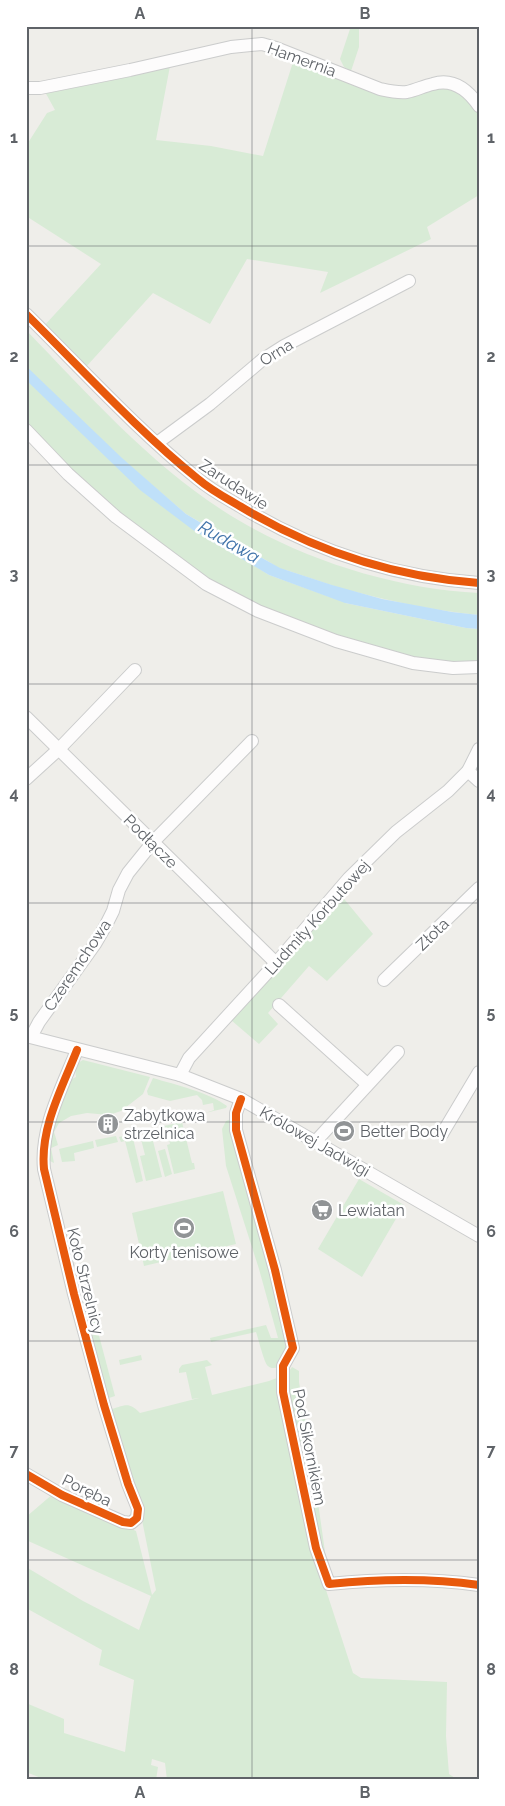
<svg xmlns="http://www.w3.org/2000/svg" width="505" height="1806" font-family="Raleway,sans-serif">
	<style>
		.green { fill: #d8ebd6; fill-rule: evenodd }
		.water { fill: #bfe0f9 }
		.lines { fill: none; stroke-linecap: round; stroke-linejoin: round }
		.minor-casing { stroke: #cbcccc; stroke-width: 14 }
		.minor { stroke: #fdfcfc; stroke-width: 12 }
		.cycleway-casing { stroke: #fff; stroke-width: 11 }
		.cycleway { stroke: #e8590c; stroke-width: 8 }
		.grid { fill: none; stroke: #5f6368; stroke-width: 1; stroke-opacity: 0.55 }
		.labels { text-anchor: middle; stroke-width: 5; stroke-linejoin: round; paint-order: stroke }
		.street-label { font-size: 16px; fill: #5f6368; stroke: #fff }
		.poi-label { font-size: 16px; fill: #5f6368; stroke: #fff; text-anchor: start }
		.water-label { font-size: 18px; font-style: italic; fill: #4174aa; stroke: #fff }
		.neatline { fill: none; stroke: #5f6368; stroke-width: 2 }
		.grid-label { font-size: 16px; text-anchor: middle; font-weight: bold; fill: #5f6368 }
	</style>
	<rect width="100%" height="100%" fill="#efeeea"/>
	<!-- green -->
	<g class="green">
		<polygon points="351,26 363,26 359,28 359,47 351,71 344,67 340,59"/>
		<polygon points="294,59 386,96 444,87 456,87 479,111 479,195 427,227 431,239 320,293 328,272 247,259 210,324 153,293 85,368 43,327 101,264 26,216 26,146 47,113 55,110 44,90 170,66 156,140 211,146 263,156"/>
		<path d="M26 330C87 393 148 462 222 510 294 557 392 589 479 593V615C436 611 393 602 352 591L345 603 466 628 479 629V664L455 665 372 648 301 623 221 592 140 533 26 427ZM130 466 186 514 271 563 284 573 286 570 337 587 330 597 269 575 258 568 130 477Z"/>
		<polygon points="340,894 373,934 327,981 309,966 268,1013 278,1024 259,1044 231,1020"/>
		<path d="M83 1060 150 1077 143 1094 121 1111 109 1115 87 1113 71 1116 59 1123 54 1132 58 1145 51 1148 54 1163 50 1161V1125L70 1080 76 1077C75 1070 76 1063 83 1060Z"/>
		<path d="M153 1078C176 1085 208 1092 227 1106L226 1108 205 1113 214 1110 213 1103 203 1105 202 1100 197 1095 170 1101 148 1095 147 1091Z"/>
		<path d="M231 1119 290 1347 279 1367C275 1368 271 1369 268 1366 264 1363 258 1337 256 1332L211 1342 210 1338 266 1325 271 1338H278L259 1269 226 1166 222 1129 226 1121Z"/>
		<polygon points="182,1122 192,1163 194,1163 195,1169 174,1174 167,1145 170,1144 167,1130 165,1130 164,1126"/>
		<polygon points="132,1134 143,1181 136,1183 125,1141 121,1142 119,1137"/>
		<polygon points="116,1136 118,1142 97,1147 95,1140"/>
		<polygon points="152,1137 162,1177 146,1181 140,1156 145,1155 141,1139"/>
		<polygon points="93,1141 94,1148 74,1153 75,1161 62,1162 59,1149"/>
		<polygon points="165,1149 172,1174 165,1177 158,1151"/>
		<polygon points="359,1179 404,1205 362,1277 318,1249"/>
		<polygon points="223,1191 236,1244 144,1266 132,1213"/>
		<polygon points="88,1294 115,1396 109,1398 102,1392 78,1295"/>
		<polygon points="141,1355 142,1360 120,1365 119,1360"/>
		<path d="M207 1360 212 1365 205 1367 212 1395 269 1381 287 1374 292 1367 299 1371V1382L314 1474 327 1566 322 1573 326 1590 353 1673 361 1678 447 1682 446 1736 449 1774 458 1780H167L165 1763 152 1759 151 1765 158 1767 156 1780H46L26 1772V1703L64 1719V1733L125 1752 134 1680 99 1665 102 1650 26 1608V1567L83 1601 139 1630 151 1596 26 1540V1517L54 1493 136 1531 152 1595 156 1590 141 1515 112 1409C126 1405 129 1402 140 1413L199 1398 192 1399 186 1372 179 1373V1369L182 1365Z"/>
	</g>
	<!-- water -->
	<polygon class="water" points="26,366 122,458 186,514 235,543 280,568 332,585 382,599 452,612 479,615 479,629 466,628 345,603 269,575 193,530 140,490 26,380"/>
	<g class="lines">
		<!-- minor casing -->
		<g class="minor-casing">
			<g id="minor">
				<path d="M26 88H40L130 70 231 47 262 44 276 48 380 89C389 91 397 93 407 92 416 90 424 86 433 84 453 78 468 90 479 106"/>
				<path d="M26 314C83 370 136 429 198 479 212 491 228 499 243 508 315 551 395 577 479 583"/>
				<polyline points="26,430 68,474 116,517 206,584 258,611 336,641 413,663 453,668 479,667"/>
				<polyline points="157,443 210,404 262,360 284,346 409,281"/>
				<polyline points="26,717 276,963"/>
				<polyline points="468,771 479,781"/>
				<polyline points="26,779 59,749 135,670"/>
				<polyline points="384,980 479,888"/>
				<polyline points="279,1005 367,1084"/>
				<polyline points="26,1036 180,1075 241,1099 479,1236"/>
				<polyline points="31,1037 39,1022 95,944 106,925 113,911 119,890 128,873 153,842 252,741"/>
				<polyline points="180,1075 189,1058 276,963 349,878 396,832 448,791 468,771 479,749"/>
				<path d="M241 1099 236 1113V1130L275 1270 293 1348 283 1366V1392L316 1548 329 1584C380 1579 429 1578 479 1585"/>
				<polyline points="442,1134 479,1072"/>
				<polyline points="315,1142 398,1052"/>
				<path d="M26 1474 62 1495 123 1522 131 1523 137 1518 138 1509 128 1484 104 1405 74 1294 44 1169C40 1128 62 1088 77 1050"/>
			</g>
		</g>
		<!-- minor -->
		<use href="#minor" class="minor"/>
		<!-- cycleway casing -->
		<g class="cycleway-casing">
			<g id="cycleway">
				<path d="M26 314C83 370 136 429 198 479 212 491 228 499 243 508 315 551 395 577 479 583"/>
				<path d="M241 1099 236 1113V1130L275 1270 293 1348 283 1366V1392L316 1548 329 1584C380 1579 429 1578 479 1585"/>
				<path d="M26 1474 62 1495 123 1522 131 1523 137 1518 138 1509 128 1484 104 1405 74 1294 44 1169C40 1128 62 1088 77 1050"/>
			</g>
		</g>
		<!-- cycleway -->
		<use href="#cycleway" class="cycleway"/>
	</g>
	<!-- grid -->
	<path class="grid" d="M252 26V1780M26 246H479M26 465H479M26 684H479M26 903H479M26 1122H479M26 1341H479M26 1560H479"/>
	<!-- icons -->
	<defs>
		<g id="building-disc" transform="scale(1.125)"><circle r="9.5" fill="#919496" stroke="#fff"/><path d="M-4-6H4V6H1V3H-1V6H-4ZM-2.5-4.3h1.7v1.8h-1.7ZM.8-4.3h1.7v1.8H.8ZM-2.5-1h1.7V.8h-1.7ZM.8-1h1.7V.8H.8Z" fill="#fff"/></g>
		<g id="stadium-disc" transform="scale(1.125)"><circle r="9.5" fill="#919496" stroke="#fff"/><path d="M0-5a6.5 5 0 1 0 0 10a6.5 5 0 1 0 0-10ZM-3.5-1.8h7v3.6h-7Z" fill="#fff"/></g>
		<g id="supermarket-disc" transform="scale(1.125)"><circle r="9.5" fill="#919496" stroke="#fff"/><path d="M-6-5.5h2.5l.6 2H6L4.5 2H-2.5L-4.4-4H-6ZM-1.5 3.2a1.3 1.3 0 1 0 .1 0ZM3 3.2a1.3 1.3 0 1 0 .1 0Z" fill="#fff"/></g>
	</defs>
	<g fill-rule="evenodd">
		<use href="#building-disc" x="108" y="1124"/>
		<use href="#stadium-disc" x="344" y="1131"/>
		<use href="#supermarket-disc" x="322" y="1210"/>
		<use href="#stadium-disc" x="184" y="1228"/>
	</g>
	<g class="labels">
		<!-- street labels -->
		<g class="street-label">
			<text transform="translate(302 59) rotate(20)" y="6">Hamernia</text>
			<text transform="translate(276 352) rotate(-32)" y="6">Orna</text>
			<text transform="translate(234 484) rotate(33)" y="6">Zarudawie</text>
			<text transform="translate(151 841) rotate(45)" y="6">Podłącze</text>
			<text transform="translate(317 917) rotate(-48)" y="6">Ludmiły Korbutowej</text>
			<text transform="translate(432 934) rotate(-44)" y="6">Złota</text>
			<text transform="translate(77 965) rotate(-56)" y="6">Czeremchowa</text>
			<text transform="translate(315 1141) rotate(30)" y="6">Królowej Jadwigi</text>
			<text transform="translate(86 1281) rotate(76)" y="6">Koło Strzelnicy</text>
			<text transform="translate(310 1447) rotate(79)" y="6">Pod Sikornikiem</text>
			<text transform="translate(87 1490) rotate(26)" y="6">Poręba</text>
		</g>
		<!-- poi labels -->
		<g class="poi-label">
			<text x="124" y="1121">Zabytkowa<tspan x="124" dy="18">strzelnica</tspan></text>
			<text x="360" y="1137">Better Body</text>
			<text x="338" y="1216">Lewiatan</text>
			<text x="184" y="1258" text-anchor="middle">Korty tenisowe</text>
		</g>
		<!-- water labels -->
		<g class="water-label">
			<text transform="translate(229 542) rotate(30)" y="6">Rudawa</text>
		</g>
	</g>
	<!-- border -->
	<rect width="505" height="1806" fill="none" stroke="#ffffff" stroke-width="55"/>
	<rect x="28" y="28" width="450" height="1750" class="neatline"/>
	<g class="grid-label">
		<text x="140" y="19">A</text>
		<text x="365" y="19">B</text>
		<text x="14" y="143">1</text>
		<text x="491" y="143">1</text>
		<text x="14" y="362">2</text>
		<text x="491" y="362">2</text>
		<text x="14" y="580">3</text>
		<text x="491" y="580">3</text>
		<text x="14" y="799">4</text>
		<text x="491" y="799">4</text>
		<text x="14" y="1018">5</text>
		<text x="491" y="1018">5</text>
		<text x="14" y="1237">6</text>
		<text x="491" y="1237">6</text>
		<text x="14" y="1456">7</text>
		<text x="491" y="1456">7</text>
		<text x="14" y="1675">8</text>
		<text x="491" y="1675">8</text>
		<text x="140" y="1798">A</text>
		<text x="365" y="1798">B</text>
	</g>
</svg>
